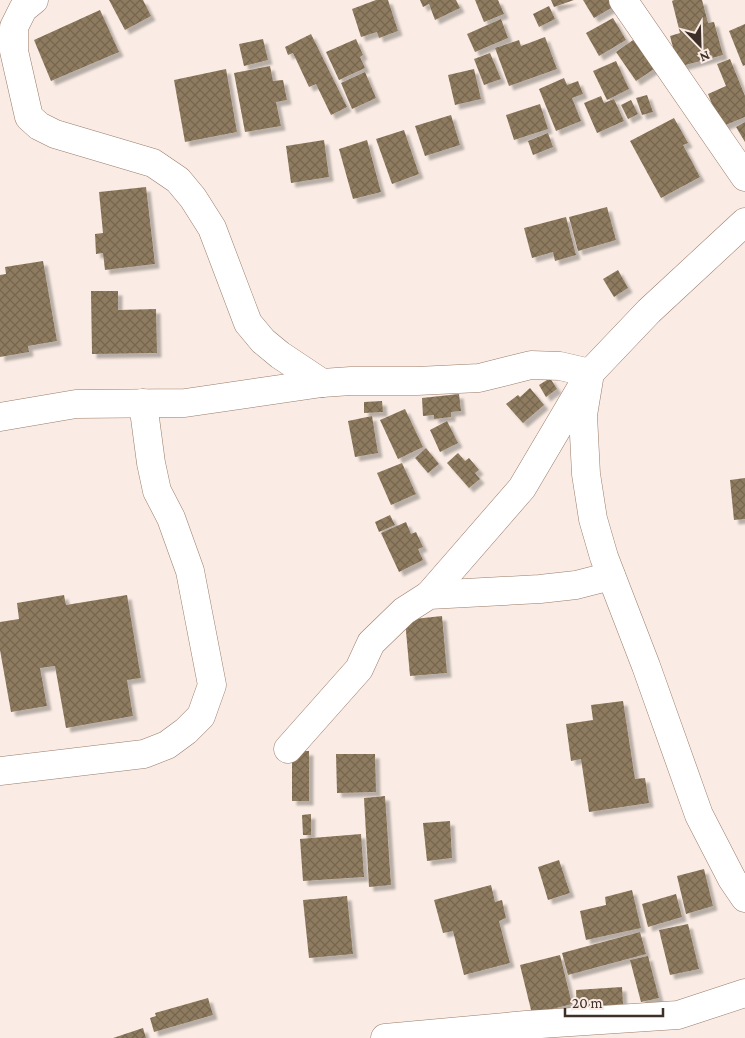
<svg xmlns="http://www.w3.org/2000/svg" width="745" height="1038" font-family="'Crimson Pro',serif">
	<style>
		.building { fill: url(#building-cross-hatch); filter: url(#shadow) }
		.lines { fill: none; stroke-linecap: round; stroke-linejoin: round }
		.minor-casing { stroke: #9a7c69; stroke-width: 29 }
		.minor { stroke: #fff; stroke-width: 28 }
	</style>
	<defs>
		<pattern id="building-cross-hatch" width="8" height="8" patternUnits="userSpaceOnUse" patternTransform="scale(1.25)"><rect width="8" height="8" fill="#8f7c60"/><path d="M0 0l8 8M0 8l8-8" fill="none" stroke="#76664f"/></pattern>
		<filter id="shadow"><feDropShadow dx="4.5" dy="4.5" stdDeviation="1" flood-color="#0004"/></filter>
	</defs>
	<rect width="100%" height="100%" fill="#faece4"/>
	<!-- building -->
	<g class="building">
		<polygon points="109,0 143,0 151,16 125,30"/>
		<polygon points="376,0 388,0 398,31 379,38 377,32 361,37 352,9"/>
		<polygon points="420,0 456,0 460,8 435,20 429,4 423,7"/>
		<polygon points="475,0 498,0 504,14 484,22"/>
		<polygon points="551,0 574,0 554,7"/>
		<polygon points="583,0 609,0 613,7 594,18"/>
		<polygon points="674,0 702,0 708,23 714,22 723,55 678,67 670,36 680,33 672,1"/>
		<polygon points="549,6 555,19 539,27 533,14"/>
		<polygon points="100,10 119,52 51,81 34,40"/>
		<polygon points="613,18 626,40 599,56 586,33"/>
		<polygon points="501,19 508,38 475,52 467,34"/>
		<polygon points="745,24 745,65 743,66 729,31"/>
		<polygon points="311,34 347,107 331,115 316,84 309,87 293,53 288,55 285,47"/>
		<polygon points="545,37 557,69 509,86 495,48 519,40 521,46"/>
		<polygon points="636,38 657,67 636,81 616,52"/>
		<polygon points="263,39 268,60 244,66 239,44"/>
		<polygon points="356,39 363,55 360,57 365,68 339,80 326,52"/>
		<polygon points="490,53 501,79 484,85 474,59"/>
		<polygon points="730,59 745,96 745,117 721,127 708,94 726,86 717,64"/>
		<polygon points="616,61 629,89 607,100 593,71"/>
		<polygon points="270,66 273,81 283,80 287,100 276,102 281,126 245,132 234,73"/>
		<polygon points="226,69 237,132 185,142 174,80"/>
		<polygon points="474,69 481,99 455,105 448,75"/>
		<polygon points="365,72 376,98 352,109 341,83"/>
		<polygon points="564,78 567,85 578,81 583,94 572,98 581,121 556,131 539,89"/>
		<polygon points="647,95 653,112 642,115 636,98"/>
		<polygon points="601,96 604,103 614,99 624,121 597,133 584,103"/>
		<polygon points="631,100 638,114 628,119 621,105"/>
		<polygon points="540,104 548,129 514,140 506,115"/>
		<polygon points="451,115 460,145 425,156 415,126"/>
		<polygon points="674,118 688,143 683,145 700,177 661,198 630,141"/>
		<polygon points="745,122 745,142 736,127"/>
		<polygon points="404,130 419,174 392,184 376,139"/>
		<polygon points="548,133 553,147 533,155 528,141"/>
		<polygon points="324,140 329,177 291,183 286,146"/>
		<polygon points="367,140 381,192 353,199 339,149"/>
		<polygon points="146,187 155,264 105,270 103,253 96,254 95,234 103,233 99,192"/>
		<polygon points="607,207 616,240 578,251 569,217"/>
		<polygon points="566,217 576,255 555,261 553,252 532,258 524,228"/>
		<polygon points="43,261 57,341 28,346 29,352 0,357 0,275 6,274 5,267"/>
		<polygon points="618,270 628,288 614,297 603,279"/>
		<polygon points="91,291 118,291 118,310 156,309 157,353 92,354"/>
		<polygon points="550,378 557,389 546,397 539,385"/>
		<polygon points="530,388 544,405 523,423 506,404 518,395 520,397"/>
		<polygon points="459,394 461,411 451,412 451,417 434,419 434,415 423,416 422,398"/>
		<polygon points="382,401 383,412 364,413 364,402"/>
		<polygon points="405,409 423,447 398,459 380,420"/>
		<polygon points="372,416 378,453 355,457 348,421"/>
		<polygon points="447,421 458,443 440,452 430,430"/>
		<polygon points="426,448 439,464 428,473 415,458"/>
		<polygon points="458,453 465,461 469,458 479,470 475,473 480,479 469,488 447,463"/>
		<polygon points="402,463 416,494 391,505 377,473"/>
		<polygon points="745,478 745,519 734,520 730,480"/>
		<polygon points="390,515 395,525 379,532 375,522"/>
		<polygon points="406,522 411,534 416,532 423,547 418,549 423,560 399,572 381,533"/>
		<polygon points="64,595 66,605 127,595 141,678 127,680 133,716 66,728 55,666 40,668 47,706 11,712 0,650 0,622 19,619 17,603"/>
		<polygon points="442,616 447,673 410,676 405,620"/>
		<polygon points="623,701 635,779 645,778 649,803 589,812 581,759 571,761 566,724 593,720 591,705"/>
		<rect x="292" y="751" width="17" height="50"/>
		<polygon points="336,754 375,754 376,792 337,793"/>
		<polygon points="385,796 391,885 369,887 364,798"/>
		<polygon points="311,814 311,835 303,835 302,815"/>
		<polygon points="450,821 452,858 427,861 423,823"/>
		<polygon points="361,834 364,877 303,881 300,839"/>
		<polygon points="559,860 570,893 548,900 538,867"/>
		<polygon points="704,869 713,906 686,914 677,876"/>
		<polygon points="491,885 495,902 502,900 506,918 499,921 510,963 464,975 453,931 443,933 434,900"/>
		<polygon points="632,890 641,928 586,940 580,911 606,905 605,897"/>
		<polygon points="676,894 682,917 648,927 642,904"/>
		<polygon points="347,896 353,954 309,958 303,900"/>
		<polygon points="688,924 699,969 670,975 659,930"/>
		<polygon points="640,932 646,954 568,975 562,953"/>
		<polygon points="560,955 572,1004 532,1014 520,965"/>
		<polygon points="648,956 659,998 641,1002 630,960"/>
		<polygon points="622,987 623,1004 577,1008 576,990"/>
		<polygon points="208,998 213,1015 154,1032 150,1018 156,1016 155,1013"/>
		<polygon points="143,1028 146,1038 113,1038"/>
	</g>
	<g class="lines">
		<!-- minor casing -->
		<g class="minor-casing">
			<g id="minor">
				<polyline points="34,0 23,9 14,27 14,51 29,117 39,126 55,134 153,163 178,180 193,198 212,228 248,323 263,341 280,355 322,383"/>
				<polyline points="623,0 745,177"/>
				<polyline points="745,222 649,311 590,373 583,415 586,474 593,519 604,557 646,666 699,815 732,879 745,898"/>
				<polyline points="0,417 76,404 185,403 322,383 351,381 417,381 479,378 531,365 560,366 590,373 522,488 429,595"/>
				<polyline points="288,749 359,669 371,643 404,611 429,595 540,589 576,585 611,576"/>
				<polyline points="0,771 144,754 167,745 186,731 201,716 212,685 190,571 171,518 157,491 151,463 143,403"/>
				<polyline points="385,1038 526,1025 678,1015 745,993"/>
			</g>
		</g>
		<!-- minor -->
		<use href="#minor" class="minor"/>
	</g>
	<!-- north arrow -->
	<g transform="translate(700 45) rotate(157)" stroke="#faece4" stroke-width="4" paint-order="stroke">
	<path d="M0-4L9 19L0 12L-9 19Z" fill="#3d3028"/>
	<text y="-8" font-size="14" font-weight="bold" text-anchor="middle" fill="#3d3028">N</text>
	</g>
	<!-- scale -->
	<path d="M565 1008v8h98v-8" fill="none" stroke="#3d3028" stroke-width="2.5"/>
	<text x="572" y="1008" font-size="15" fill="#3d3028" stroke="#faece4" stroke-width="4" paint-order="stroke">20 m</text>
</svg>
